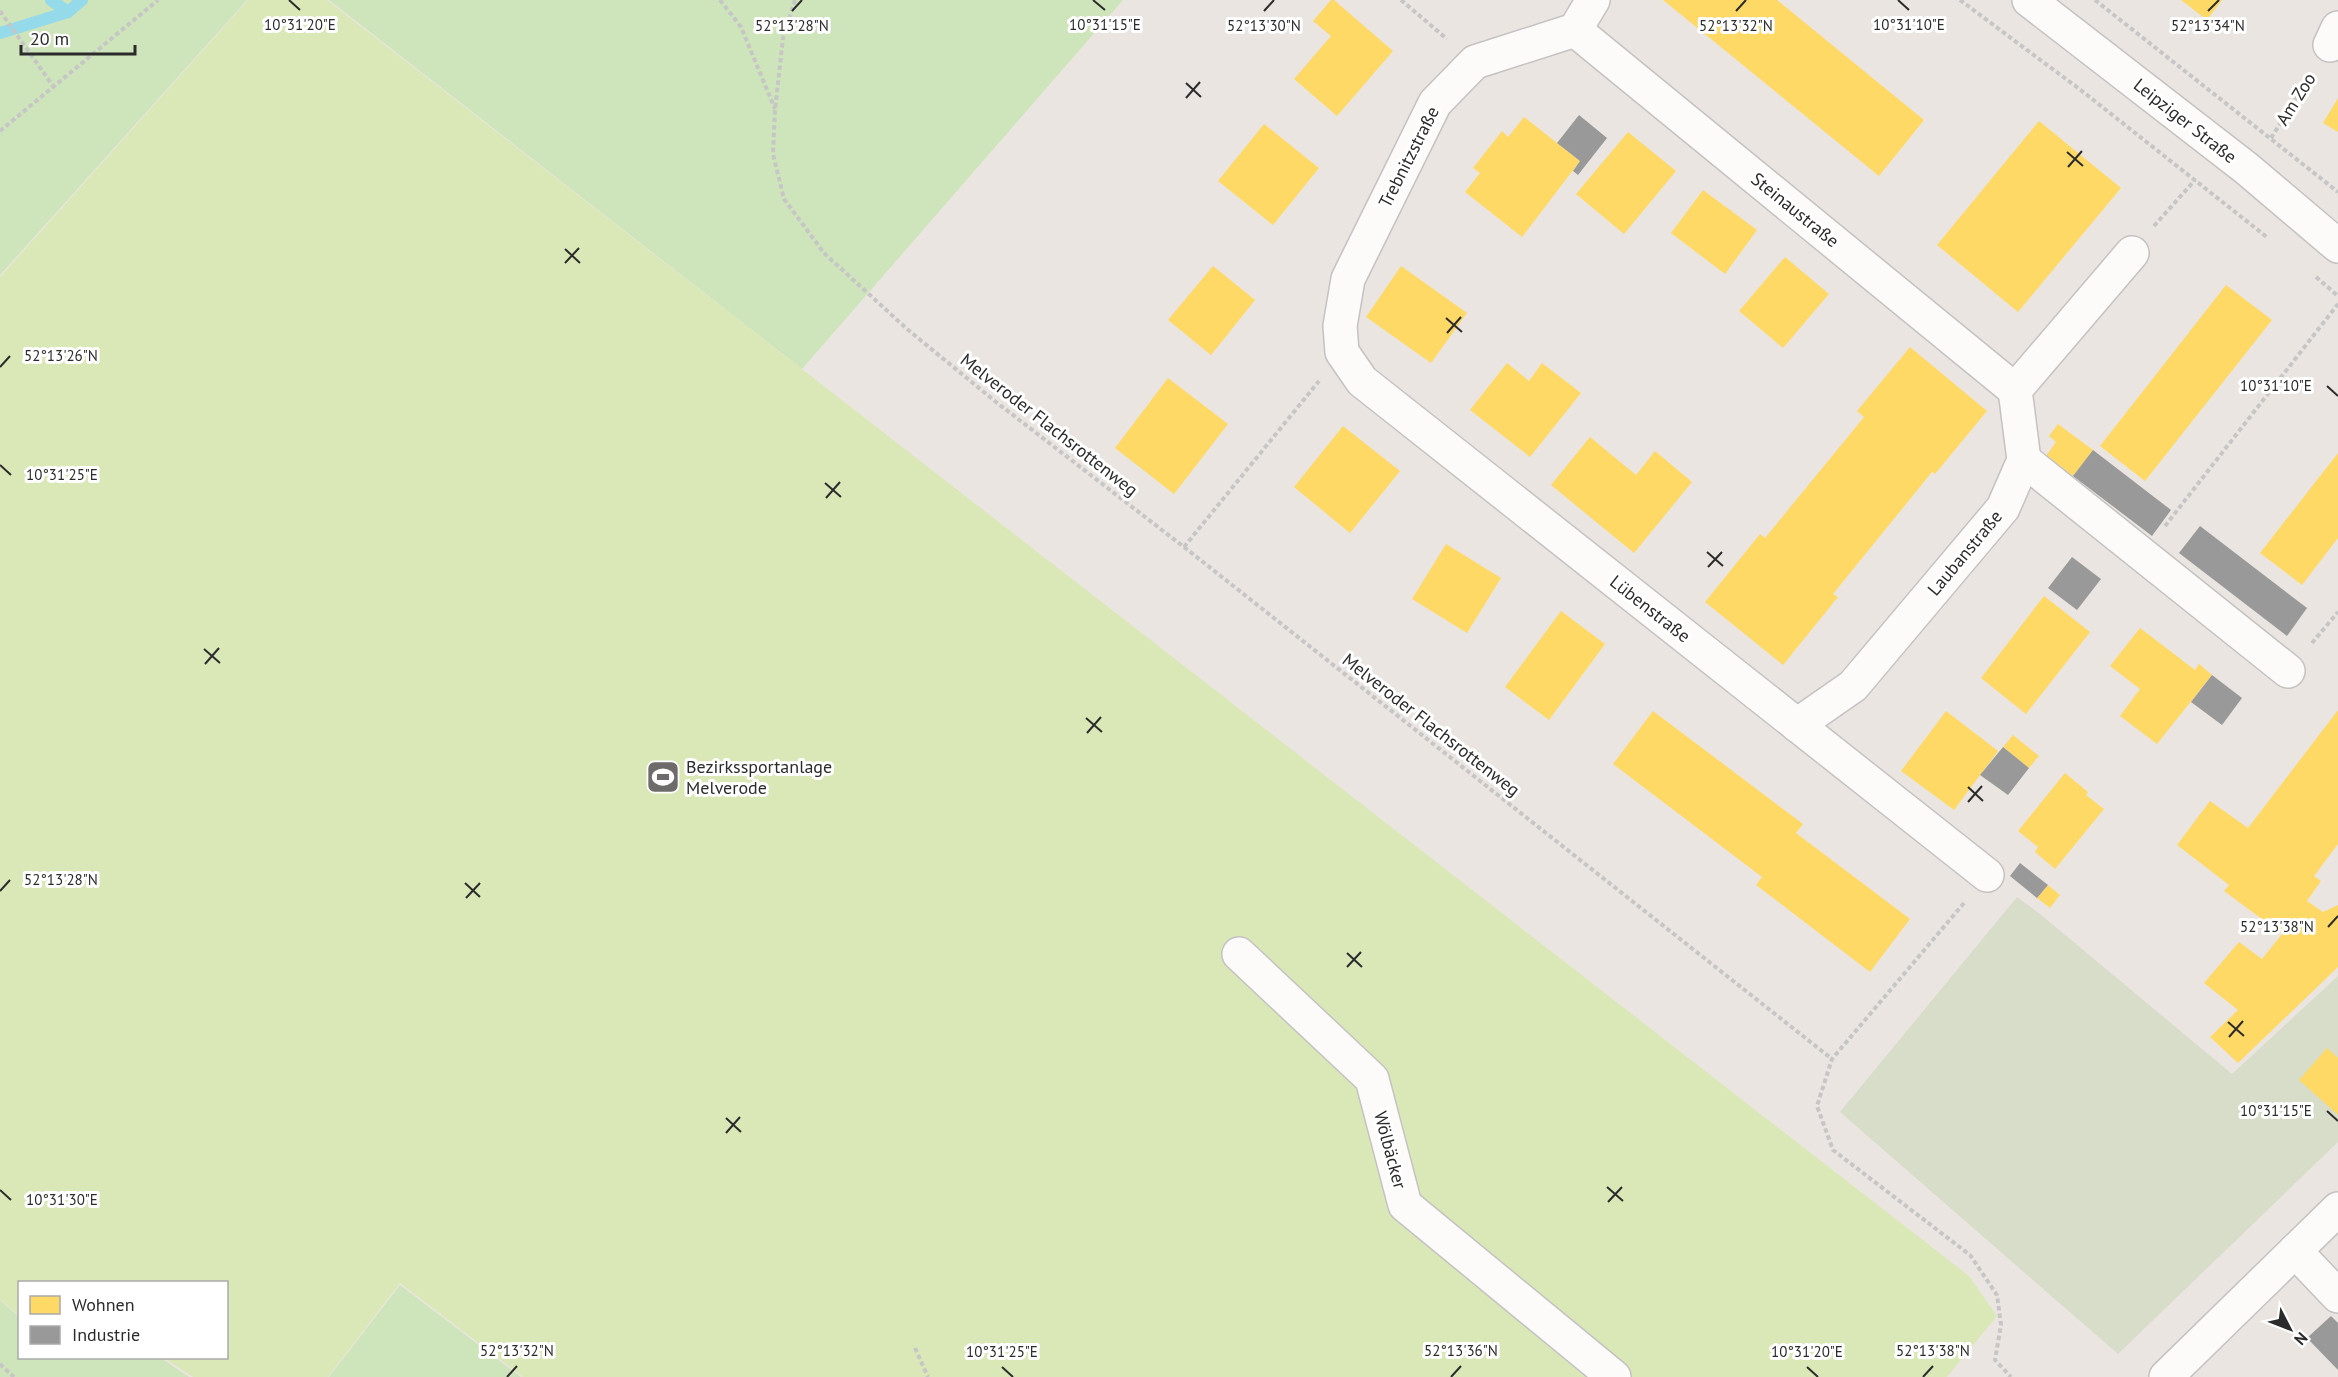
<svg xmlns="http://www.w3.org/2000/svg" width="2338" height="1377" font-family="'PT Sans',sans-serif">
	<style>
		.green { fill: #cee4ba }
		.cemetery { fill: #d7ddc8 }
		.pitch { fill: #dae8b7 }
		.homes { fill: #ffd966 }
		.industry { fill: #999 }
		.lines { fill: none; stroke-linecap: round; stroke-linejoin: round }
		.stream { stroke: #95daea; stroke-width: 12 }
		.minor-casing { stroke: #c4c2c2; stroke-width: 36 }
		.path { stroke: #c6c6c6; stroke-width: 4; stroke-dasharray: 4.5 3; stroke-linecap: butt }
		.minor { stroke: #fcfbfa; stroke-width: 33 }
		.ticks { fill: none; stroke: #2b2b2b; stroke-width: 2 }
		.labels { text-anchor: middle; stroke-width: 6; stroke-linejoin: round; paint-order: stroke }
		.street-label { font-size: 18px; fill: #2b2b2b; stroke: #fff }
		.poi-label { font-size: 18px; fill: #2b2b2b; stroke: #fff; text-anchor: start }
		.ticks-label { font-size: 15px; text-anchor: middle; fill: #2b2b2b; stroke: #fff; stroke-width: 6; stroke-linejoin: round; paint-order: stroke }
	</style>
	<rect width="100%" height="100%" fill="#eae5e0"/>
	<!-- green -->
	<g class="green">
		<polygon points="0,0 247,0 0,275"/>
		<polygon points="329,0 1123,0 802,369"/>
		<polygon points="400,1285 521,1377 329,1377"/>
		<polygon points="0,1300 19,1317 20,1358 161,1358 189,1377 0,1377"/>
	</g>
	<!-- cemetery -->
	<polygon class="cemetery" points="2017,897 2040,914 2232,1074 2338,976 2338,1142 2118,1354 1840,1112"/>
	<!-- pitch -->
	<polygon class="pitch" points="248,0 327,0 1969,1276 1997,1316 1947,1377 523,1377 400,1283 328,1377 193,1377 164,1358 226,1358 226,1282 20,1282 19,1316 0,1299 0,277"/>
	<!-- homes -->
	<g class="homes">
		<polygon points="1331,0 1334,0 1393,51 1337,116 1294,79 1331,36 1313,21"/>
		<polygon points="1663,0 1777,0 1924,120 1879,176"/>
		<polygon points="2181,0 2222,0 2207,20"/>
		<polygon points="2338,98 2338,132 2323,123"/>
		<polygon points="1524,117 1580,161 1522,237 1465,192 1480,173 1473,168 1502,131 1508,137"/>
		<polygon points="2039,121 2121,188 2018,312 1937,245"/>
		<polygon points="1264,124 1319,168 1273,225 1218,181"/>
		<polygon points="1628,132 1676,171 1624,234 1576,194"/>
		<polygon points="1703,190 1757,230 1725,274 1671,233"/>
		<polygon points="1785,257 1829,294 1783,348 1739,311"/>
		<polygon points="1213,266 1255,300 1211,355 1168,320"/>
		<polygon points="1401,266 1467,313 1431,363 1366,317"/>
		<polygon points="2226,285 2272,320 2145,481 2100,446"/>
		<polygon points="1910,347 1987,411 1935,474 1932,472 1833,594 1838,597 1783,665 1705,602 1760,534 1765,538 1864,417 1857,411"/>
		<polygon points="1507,363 1529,381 1542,363 1581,393 1530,457 1470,410"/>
		<polygon points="1168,378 1228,424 1174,494 1115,448"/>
		<polygon points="2058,424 2093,450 2073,476 2046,456 2056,442 2049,436"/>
		<polygon points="1343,426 1400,471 1350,533 1294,487"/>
		<polygon points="1590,437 1636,475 1655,451 1692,482 1634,553 1551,485"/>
		<polygon points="2338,453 2338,538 2302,585 2260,553"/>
		<polygon points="1446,544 1501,578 1467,633 1412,599"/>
		<polygon points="2044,596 2090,632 2026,714 1981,678"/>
		<polygon points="1561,611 1605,644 1549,720 1505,687"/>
		<polygon points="2140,628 2195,670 2199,664 2212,675 2157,744 2120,716 2140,689 2110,666"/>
		<polygon points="2338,710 2338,844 2314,876 2321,881 2307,901 2323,912 2338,905 2338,967 2238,1063 2210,1037 2238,1010 2204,983 2239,942 2262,959 2282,934 2224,891 2229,885 2177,845 2210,801 2248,828"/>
		<polygon points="1653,711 1803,824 1796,833 1910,919 1870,972 1756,885 1762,877 1613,764"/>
		<polygon points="1946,711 1998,751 1954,810 1901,771"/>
		<polygon points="2013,735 2039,756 2029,768 2003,747"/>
		<polygon points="2065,773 2088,792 2086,795 2104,809 2055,869 2035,852 2038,847 2018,831"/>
		<polygon points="2048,885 2060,895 2050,908 2037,898"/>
		<polygon points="2327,1048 2338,1058 2338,1115 2299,1080"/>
	</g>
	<!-- industry -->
	<g class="industry">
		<polygon points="1579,115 1607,138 1578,175 1573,171 1580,161 1557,143"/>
		<polygon points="2093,450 2171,510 2152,536 2073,476"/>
		<polygon points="2200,526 2307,608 2287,636 2179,553"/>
		<polygon points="2072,557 2101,579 2077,610 2048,588"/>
		<polygon points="2212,675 2242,698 2222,725 2191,702"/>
		<polygon points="2003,747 2029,768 2008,795 1980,775"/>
		<polygon points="2020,863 2048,885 2037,898 2010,876"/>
		<polygon points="2331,1316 2338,1323 2338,1370 2307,1338"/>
	</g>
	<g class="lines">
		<!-- stream -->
		<g class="stream">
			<polyline points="51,0 68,12"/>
			<polyline points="0,33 68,12 82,0"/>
		</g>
		<!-- minor casing -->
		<g class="minor-casing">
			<g id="minor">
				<polyline points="1593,0 1575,30 1475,62 1435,103 1348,279 1340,326 1342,352 1362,381 1987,875"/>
				<polyline points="2029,0 2246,168 2338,246"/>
				<polyline points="1575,30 2015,390"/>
				<polyline points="2330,45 2338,28"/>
				<polyline points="2024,460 2288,671"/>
				<polyline points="1797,725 1853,686 2003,508 2024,460 2015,390 2132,253"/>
				<polyline points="1239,954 1372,1079 1405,1205 1614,1377"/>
				<polyline points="2295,1251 2338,1296"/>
				<polyline points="2166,1377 2338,1209"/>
			</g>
		</g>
		<!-- path -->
		<g class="path">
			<polyline points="720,0 741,27 775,109"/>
			<polyline points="795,0 783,38 775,110 773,154 784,199 824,253 907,329 996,402 1184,547 1832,1059"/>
			<polyline points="1401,0 1447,39"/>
			<polyline points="1960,0 2082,91 2268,238"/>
			<polyline points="2095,0 2338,192"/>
			<polyline points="0,11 53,86"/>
			<polyline points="0,131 158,0"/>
			<polyline points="2271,138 2311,75"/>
			<polyline points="2154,226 2195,180"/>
			<polyline points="2316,277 2338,296"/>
			<polyline points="2165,526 2338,304"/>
			<polyline points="1184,547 1319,381"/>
			<polyline points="2312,643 2338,612"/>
			<polyline points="1964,903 1832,1059 1817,1106 1833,1150 1970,1255 1997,1295 2001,1325 1995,1360 2011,1377"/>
			<polyline points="915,1348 928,1377"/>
			<polyline points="0,1364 14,1377"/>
		</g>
		<!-- minor -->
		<use href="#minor" class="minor"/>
	</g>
	<!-- ticks -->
	<path class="ticks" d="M289 0 300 10M1093 0 1105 10M1898 0 1909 10M792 11 802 0M1264 11 1274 0M1736 11 1746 0M2208 11 2219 0M1186 83 1201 97M1186 98 1200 82M2067 152 2083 166M2068 167 2082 151M565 249 580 263M565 263 579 248M1446 318 1462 332M1447 333 1461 317M0 367 10 356M2327 386 2338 396M0 465 11 475M825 483 841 497M826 498 840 482M1707 552 1723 566M1708 567 1722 552M204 649 220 663M205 664 219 648M1086 718 1102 732M1087 733 1101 717M1968 787 1983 801M1968 802 1982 786M465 883 480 897M0 891 10 880M466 898 480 883M2328 927 2338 916M1347 953 1362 967M1347 967 1361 952M2228 1022 2244 1036M2229 1037 2243 1021M2327 1111 2338 1121M726 1118 741 1132M726 1133 740 1117M1607 1187 1623 1201M0 1190 11 1200M1608 1202 1622 1187M1002 1367 1013 1377M1807 1367 1818 1377M507 1377 517 1366M1451 1377 1461 1366M1923 1377 1933 1366"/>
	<!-- icons -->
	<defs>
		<g id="stadium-square" transform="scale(1.725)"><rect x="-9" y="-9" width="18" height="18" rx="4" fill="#6e6c6a" stroke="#fff"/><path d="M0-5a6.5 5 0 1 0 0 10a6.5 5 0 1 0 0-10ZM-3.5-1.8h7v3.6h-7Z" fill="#fff"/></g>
	</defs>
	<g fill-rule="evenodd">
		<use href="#stadium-square" x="663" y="777"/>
	</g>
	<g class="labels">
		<!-- street labels -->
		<g class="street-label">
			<text transform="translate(2296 99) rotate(-58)" y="6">Am Zoo</text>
			<text transform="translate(2185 121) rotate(38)" y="6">Leipziger Straße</text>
			<text transform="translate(1409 157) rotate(-63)" y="6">Trebnitzstraße</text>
			<text transform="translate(1795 210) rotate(39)" y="6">Steinaustraße</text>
			<text transform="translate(1049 425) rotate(38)" y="6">Melveroder Flachsrottenweg</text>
			<text transform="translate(1965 553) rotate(-50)" y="6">Laubanstraße</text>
			<text transform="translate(1650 609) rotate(38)" y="6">Lübenstraße</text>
			<text transform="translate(1431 725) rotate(38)" y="6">Melveroder Flachsrottenweg</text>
			<text transform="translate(1390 1150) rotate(75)" y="6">Wölbäcker</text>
		</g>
		<!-- poi labels -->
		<g class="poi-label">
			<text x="686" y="773">Bezirkssportanlage<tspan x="686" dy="21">Melverode</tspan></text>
		</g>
	</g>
	<g class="ticks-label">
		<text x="1105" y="30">10°31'15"E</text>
		<text x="300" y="30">10°31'20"E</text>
		<text x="1909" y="30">10°31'10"E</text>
		<text x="792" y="31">52°13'28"N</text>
		<text x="1264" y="31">52°13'30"N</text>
		<text x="1736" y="31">52°13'32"N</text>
		<text x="2208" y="31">52°13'34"N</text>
		<text x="61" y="361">52°13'26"N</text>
		<text x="2276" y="391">10°31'10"E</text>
		<text x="62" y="480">10°31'25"E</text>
		<text x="61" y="885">52°13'28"N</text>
		<text x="2277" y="932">52°13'38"N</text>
		<text x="2276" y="1116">10°31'15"E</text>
		<text x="62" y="1205">10°31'30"E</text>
		<text x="517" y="1356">52°13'32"N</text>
		<text x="1461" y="1356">52°13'36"N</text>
		<text x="1933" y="1356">52°13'38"N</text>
		<text x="1002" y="1357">10°31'25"E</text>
		<text x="1807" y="1357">10°31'20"E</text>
	</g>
	<!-- legend -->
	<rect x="18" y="1281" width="210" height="78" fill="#ffffff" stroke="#aaaaaa" stroke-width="1.5"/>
	<rect x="30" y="1296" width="30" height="18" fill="#ffd966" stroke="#aaaaaa" stroke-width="1.5"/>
	<text x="72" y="1311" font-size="18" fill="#2b2b2b">Wohnen</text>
	<rect x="30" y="1326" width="30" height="18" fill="#999999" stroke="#aaaaaa" stroke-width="1.5"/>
	<text x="72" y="1341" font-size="18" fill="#2b2b2b">Industrie</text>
	<!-- north arrow -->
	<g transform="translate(2290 1329) rotate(132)" stroke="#ffffff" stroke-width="4.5" paint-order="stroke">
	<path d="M0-4.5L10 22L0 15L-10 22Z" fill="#2b2b2b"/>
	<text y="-9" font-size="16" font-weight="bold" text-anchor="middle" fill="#2b2b2b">N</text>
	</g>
	<!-- scale -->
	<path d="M21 45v9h114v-9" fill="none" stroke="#2b2b2b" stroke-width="3"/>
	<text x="30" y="45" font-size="18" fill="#2b2b2b" stroke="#ffffff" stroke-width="4.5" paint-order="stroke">20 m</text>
</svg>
